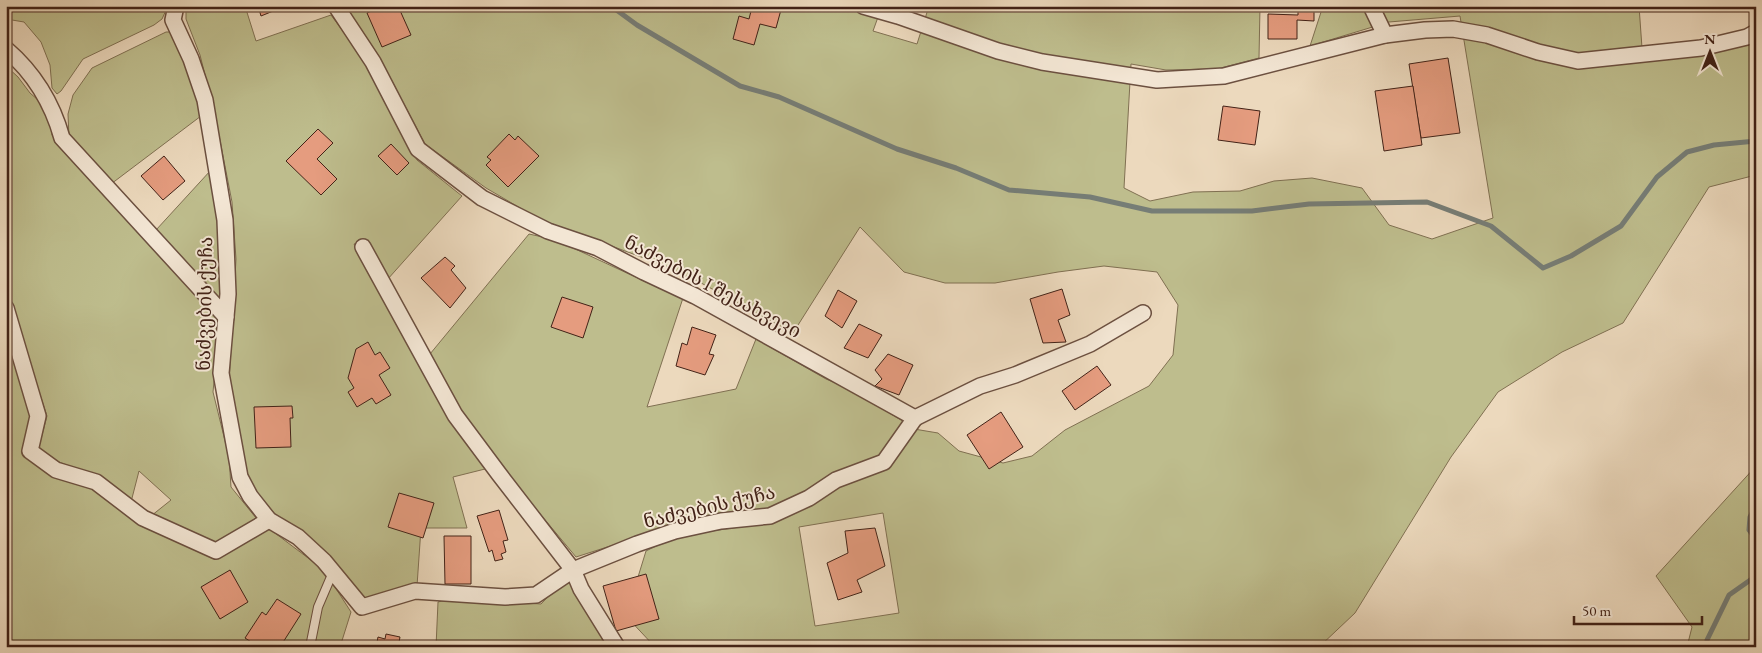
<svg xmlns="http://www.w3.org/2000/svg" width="1762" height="653" font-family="'EB Garamond','Noto Serif Georgian',serif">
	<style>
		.green { fill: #bebd8d; stroke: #807052; fill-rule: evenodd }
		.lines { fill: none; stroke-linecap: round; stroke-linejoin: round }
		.stream { stroke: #767d76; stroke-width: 5 }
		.building { fill: #e59c7f; stroke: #422217 }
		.service-casing { stroke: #6c5040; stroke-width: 10 }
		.minor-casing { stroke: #6c5040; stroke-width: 18 }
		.service { stroke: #f3e6d4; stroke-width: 8 }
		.minor { stroke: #f3e6d4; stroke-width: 15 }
		.labels { text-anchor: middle; stroke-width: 4; stroke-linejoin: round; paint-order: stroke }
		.street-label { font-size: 19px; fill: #422217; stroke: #f3e6d4 }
	</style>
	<rect width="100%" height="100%" fill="#ecd9bd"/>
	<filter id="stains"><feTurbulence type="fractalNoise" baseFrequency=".004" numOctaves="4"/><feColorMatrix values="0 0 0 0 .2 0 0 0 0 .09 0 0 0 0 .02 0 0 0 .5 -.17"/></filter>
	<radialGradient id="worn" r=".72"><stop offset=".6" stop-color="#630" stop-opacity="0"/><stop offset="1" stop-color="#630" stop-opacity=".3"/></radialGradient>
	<!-- green -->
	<g class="green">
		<polygon points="6,6 168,6 162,19 154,25 83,59 61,91 57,94 52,88 50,65 41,42 24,22 6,19"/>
		<polygon points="186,6 245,6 256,41 331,15 367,64 417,160 462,196 387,280 365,241 354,244 454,423 485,469 453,477 467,528 421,528 417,586 365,599 332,558 275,514 252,487 247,472 229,383 236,259 232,202 215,115 200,55 186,19"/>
		<path d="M345 6H882L873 31 917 44 929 6H1260L1259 58 1217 69 1166 70 1131 64 1124 188 1150 201 1193 192 1240 191 1274 181 1312 178 1362 188 1389 225 1432 239 1493 218 1460 16 1389 22 1310 46 1323 6H1639L1642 48C1675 45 1728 43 1756 25V177L1752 176 1709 187 1623 323 1562 352 1498 392 1451 457 1355 613 1319 647H655L626 616 646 551 676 536 754 525 787 515 841 483 890 466 914 429 938 433 959 451 1003 463 1032 456 1065 430 1149 386 1173 355 1178 305 1157 272 1104 266 1058 272 995 283H945L904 272 860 227 793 333 703 284 660 264 539 219 486 188 425 144 378 55ZM883 513 899 613 815 626 799 527Z"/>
		<polygon points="166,32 174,32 194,83 201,116 111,184 69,138 68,114 73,95 92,68"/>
		<polygon points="6,66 18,77 30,93 52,112 52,135 64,150 220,319 213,392 229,457 231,487 256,518 217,545 151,516 171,500 139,471 131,502 100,478 59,462 38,450 47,416 13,312 6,296"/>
		<polygon points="211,170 218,219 220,305 156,230"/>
		<polygon points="529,234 556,240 659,288 684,295 647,407 736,389 756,339 826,379 848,388 906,423 878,460 772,510 676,525 576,557 496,461 458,409 430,354"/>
		<polygon points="6,321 33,417 26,452 220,555 267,527 324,570 351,612 340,647 6,647"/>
		<polygon points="1756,466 1756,647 1687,647 1692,627 1656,576"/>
		<polygon points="566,578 581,584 628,647 436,647 438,602 454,598 541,604"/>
	</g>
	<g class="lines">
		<!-- stream -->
		<g class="stream">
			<polyline points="611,6 637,25 740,86 779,97 897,149 956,168 1009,190 1090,197 1152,211 1252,211 1309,204 1427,202 1491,226 1543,268 1571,256 1621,226 1657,177 1687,152 1714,145 1756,141"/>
			<polyline points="1756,505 1750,517 1749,530 1756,539"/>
			<polyline points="1707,647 1707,640 1729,595 1756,576"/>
		</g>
	</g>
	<!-- building -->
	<g class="building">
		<polygon points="258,6 282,6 283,7 261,16"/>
		<polygon points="382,6 398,6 411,35 382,47 367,13"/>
		<polygon points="749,6 782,6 776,28 760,24 754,45 733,39 739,16 749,19 752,7"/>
		<polygon points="1298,6 1314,6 1314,21 1297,20 1297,39 1268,39 1268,14 1298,15"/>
		<polygon points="1448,58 1460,133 1421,138 1409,64"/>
		<polygon points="1413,86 1422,145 1384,151 1375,91"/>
		<polygon points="1223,106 1260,111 1255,145 1218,140"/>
		<polygon points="318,129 333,143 317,159 337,179 321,195 286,161"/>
		<polygon points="509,134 515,140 518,136 539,156 508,187 486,165 491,160 487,157"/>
		<polygon points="391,144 409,163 397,175 378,156"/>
		<polygon points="164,156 185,181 163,200 141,176"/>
		<polygon points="445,257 455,266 451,270 466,288 450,308 421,278"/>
		<polygon points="1062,289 1070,315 1058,320 1066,342 1043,343 1030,299"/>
		<polygon points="838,290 857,301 842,328 825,316"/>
		<polygon points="562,297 593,307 583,338 551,327"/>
		<polygon points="859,324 882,335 868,358 844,348"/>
		<polygon points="692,327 716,335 709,354 714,355 705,375 676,366 682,343 687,345"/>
		<polygon points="368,342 375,355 380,352 390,368 379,375 391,395 376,404 372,398 357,407 348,392 354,388 348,378 356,349"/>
		<polygon points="888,354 913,365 899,395 875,386 882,379 875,370"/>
		<polygon points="1097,366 1111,385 1075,410 1062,391"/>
		<polygon points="292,406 293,418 290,418 291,447 256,448 254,407"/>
		<polygon points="1001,412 1023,447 989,469 967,435"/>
		<polygon points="399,493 434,503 423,538 388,527"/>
		<polygon points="499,510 508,540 503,541 506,552 501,554 503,559 495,561 492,550 489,552 477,516"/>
		<polygon points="875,528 885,566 857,580 862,592 838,600 827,563 848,553 845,531"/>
		<polygon points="444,536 471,536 471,584 445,584"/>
		<polygon points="230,570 248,602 220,619 201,587"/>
		<polygon points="646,574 659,619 616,631 603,586"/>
		<polygon points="277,599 301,614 280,647 259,647 245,638 262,612 266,615"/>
		<polygon points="386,634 400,637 399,642 406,644 405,647 376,647 378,637 385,639"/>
	</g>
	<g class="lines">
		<!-- service casing -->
		<g class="service-casing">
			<polyline id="service" points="310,647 318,607 333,572"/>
		</g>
		<!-- minor casing -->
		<g class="minor-casing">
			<g id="minor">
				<polyline points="176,6 173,20 191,59 205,100 225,220 228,294 221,373 240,477 250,496 269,520 298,537 324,561 362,607 415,591 505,597 536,595 573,570 637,544 675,531 721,521 770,516 809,498 836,480 884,462 915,418"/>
				<polyline points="336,6 373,62 418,149 482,198 548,231 598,248 644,272 695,296 915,418 980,386 1015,375 1090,344 1143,313"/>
				<polyline points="863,6 898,16 998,51 1042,62 1157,80 1224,76 1385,35 1425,30 1453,29 1487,35 1538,52 1578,61 1701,48 1747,37 1756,32"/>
				<polyline points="1371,6 1385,35"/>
				<path d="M6 49C34 73 52 102 62 138L226 317"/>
				<polyline points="363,247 455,415 499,474 573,570 581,589 617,647"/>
				<polyline points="6,308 38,416 30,451 56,470 96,482 143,518 216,551 269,520"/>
			</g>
		</g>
		<!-- service -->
		<use href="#service" class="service"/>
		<!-- minor -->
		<use href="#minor" class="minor"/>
	</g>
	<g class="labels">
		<!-- street labels -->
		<g class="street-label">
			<text transform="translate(713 286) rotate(28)" y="7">ნაძვების I შესახვევი</text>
			<text transform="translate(204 304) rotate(-89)" y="7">ნაძვების ქუჩა</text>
			<text transform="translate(709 506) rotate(-13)" y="7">ნაძვების ქუჩა</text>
		</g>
	</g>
	<!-- margin -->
	<rect width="1762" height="653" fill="none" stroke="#ecd9bd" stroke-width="25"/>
	<rect x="8" y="8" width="1747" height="638" fill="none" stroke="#422217" stroke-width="2.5"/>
	<rect x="12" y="12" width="1737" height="628" fill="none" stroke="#422217"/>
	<!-- north arrow -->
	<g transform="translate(1710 52)" stroke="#f3e6d4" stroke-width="4" paint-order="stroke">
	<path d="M0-4L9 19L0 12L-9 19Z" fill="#422217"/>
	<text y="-8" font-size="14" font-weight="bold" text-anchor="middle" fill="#422217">N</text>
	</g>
	<!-- scale -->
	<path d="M1574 616v8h128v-8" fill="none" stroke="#422217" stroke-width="2.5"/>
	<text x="1582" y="616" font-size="15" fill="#422217" stroke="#f3e6d4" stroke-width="4" paint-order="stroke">50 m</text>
	<rect width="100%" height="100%" filter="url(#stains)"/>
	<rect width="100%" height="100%" fill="url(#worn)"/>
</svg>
